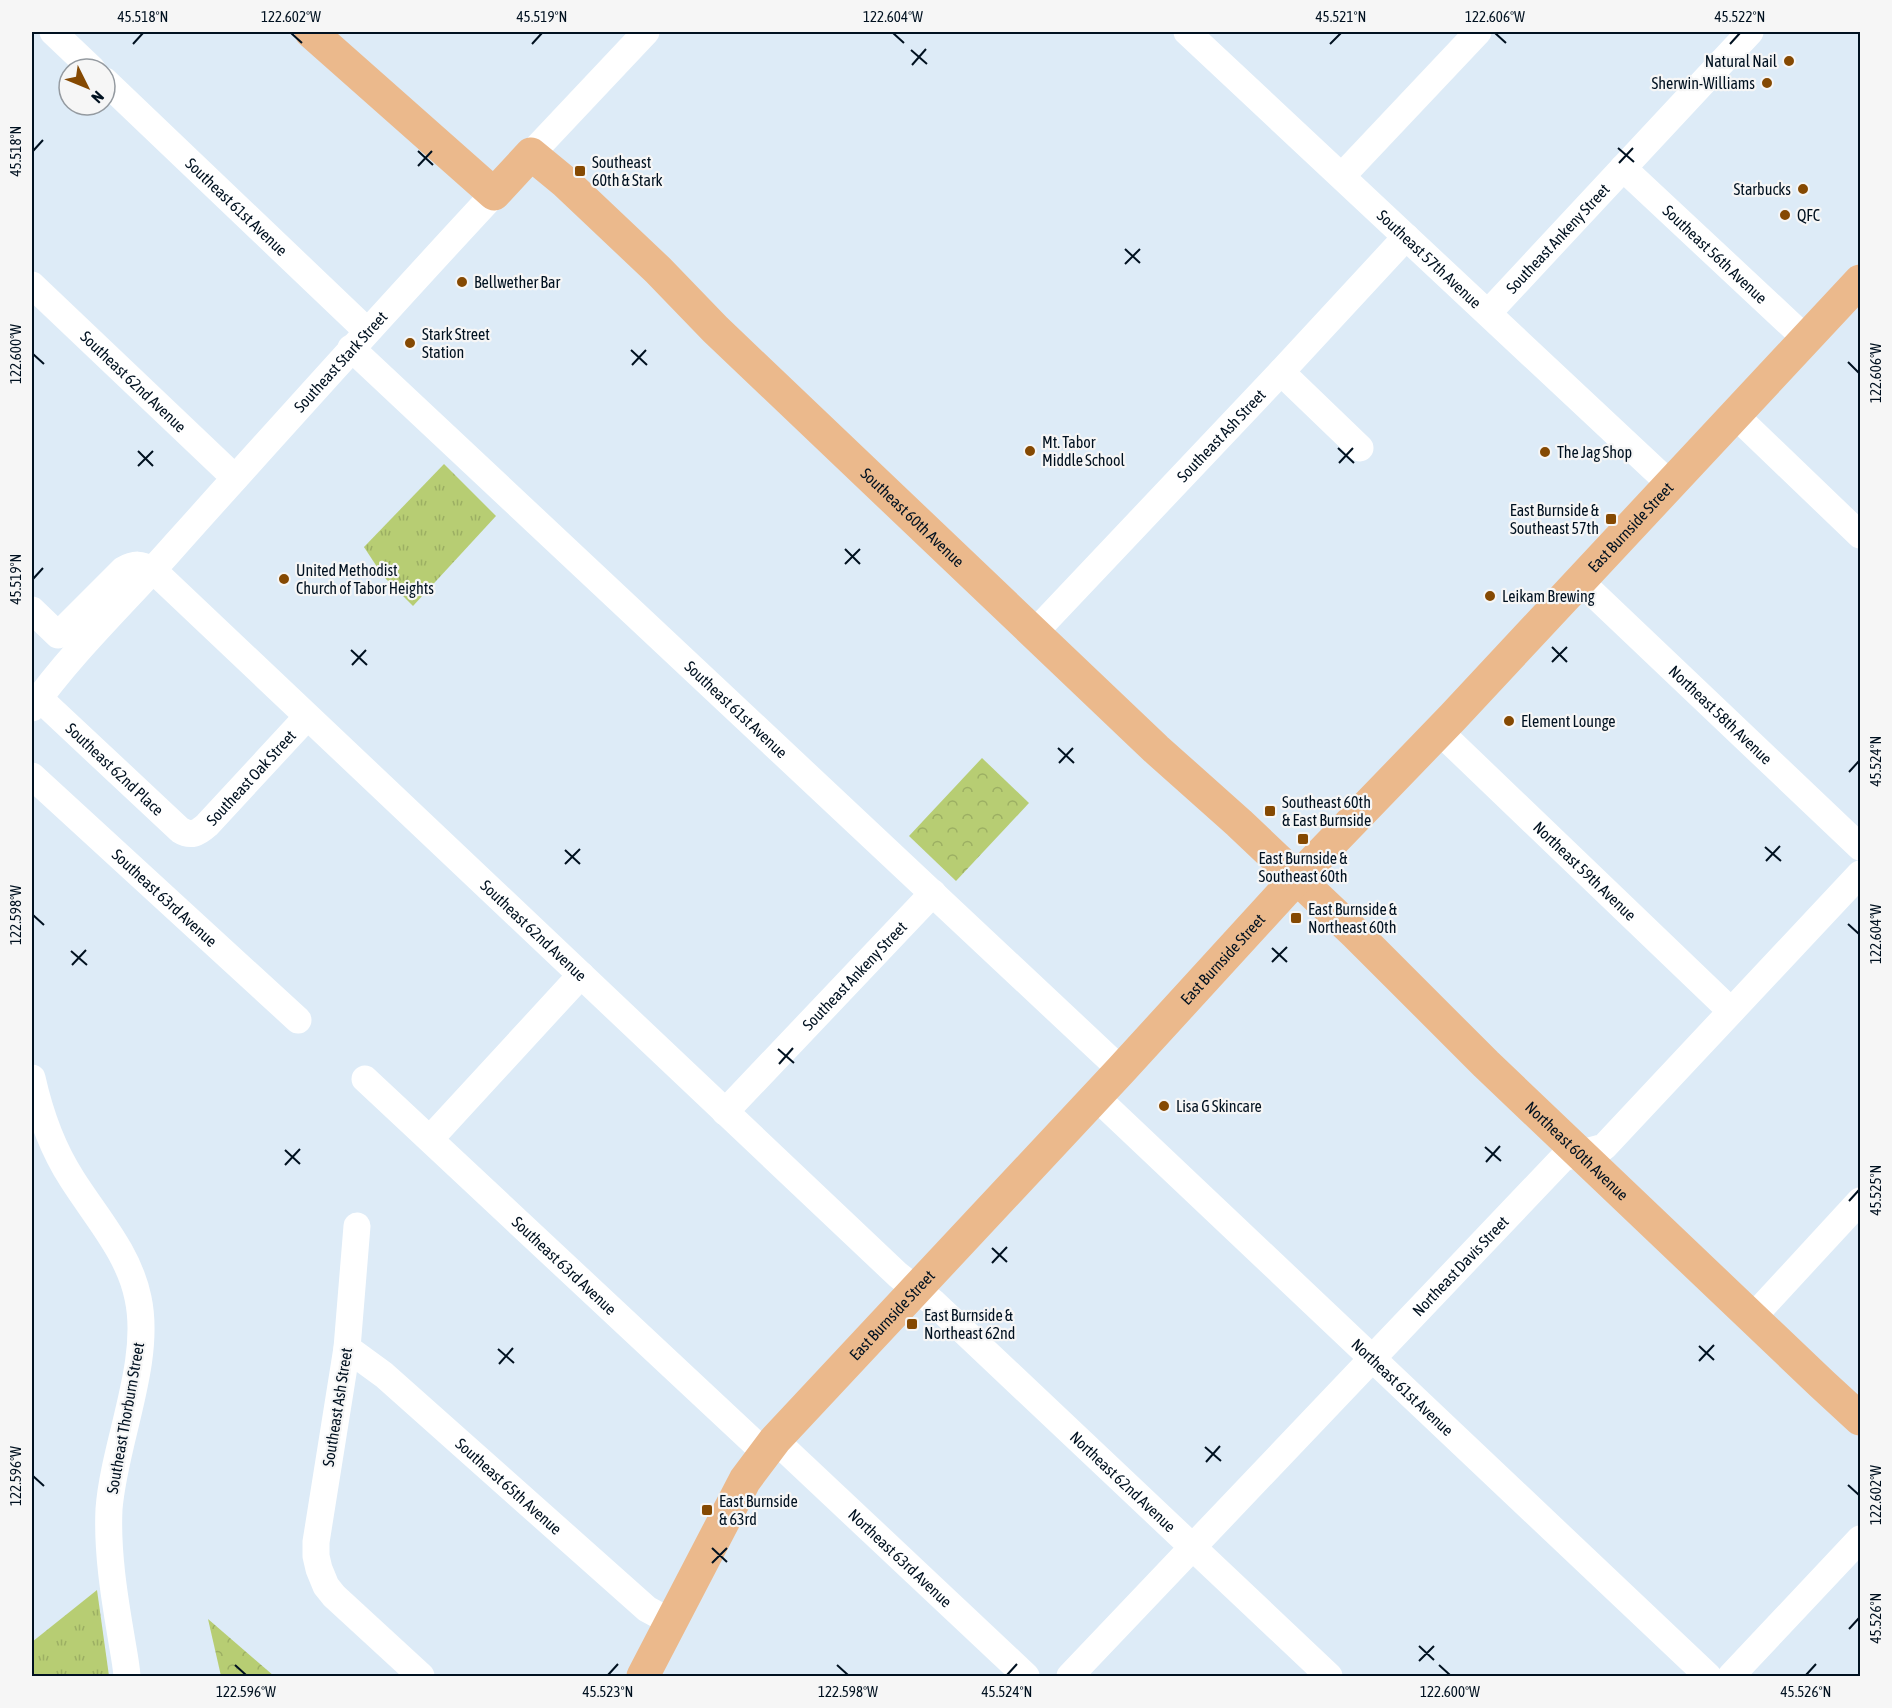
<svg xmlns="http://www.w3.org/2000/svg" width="1892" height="1708" font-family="'Asap Condensed',sans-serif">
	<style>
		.grass { fill: url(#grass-tufts) }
		.forest { fill: url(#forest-crowns) }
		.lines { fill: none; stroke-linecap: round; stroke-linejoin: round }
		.minor { stroke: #fff; stroke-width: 27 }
		.major { stroke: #ebb98c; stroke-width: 33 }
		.ticks { fill: none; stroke: #001120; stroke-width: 2 }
		.poi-dot { fill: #854902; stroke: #f6f6f6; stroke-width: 2 }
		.labels { text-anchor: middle; stroke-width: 4.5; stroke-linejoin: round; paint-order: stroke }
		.poi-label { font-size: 16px; fill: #001120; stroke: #f6f6f6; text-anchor: start }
		.street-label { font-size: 16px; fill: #001120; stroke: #f6f6f6 }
		.neatline { fill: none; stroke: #001120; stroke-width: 2 }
		.ticks-label { font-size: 15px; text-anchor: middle; fill: #001120 }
	</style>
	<defs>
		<pattern id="grass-tufts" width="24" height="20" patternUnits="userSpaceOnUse" patternTransform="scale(1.5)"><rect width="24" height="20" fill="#b7cd73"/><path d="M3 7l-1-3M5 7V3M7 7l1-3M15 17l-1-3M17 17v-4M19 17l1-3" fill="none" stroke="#9caf63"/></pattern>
		<pattern id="forest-crowns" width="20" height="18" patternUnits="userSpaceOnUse" patternTransform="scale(1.5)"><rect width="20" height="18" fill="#b7cd73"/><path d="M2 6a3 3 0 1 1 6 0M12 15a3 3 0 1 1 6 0" fill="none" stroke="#9caf63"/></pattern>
	</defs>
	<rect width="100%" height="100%" fill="#ddebf7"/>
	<!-- grass -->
	<g class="grass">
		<polygon points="444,464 496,516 413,606 383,576 364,547"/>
		<polygon points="97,1590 109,1676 32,1676 32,1642"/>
	</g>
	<!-- forest -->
	<g class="forest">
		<polygon points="982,758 1029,803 956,881 909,836"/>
		<polygon points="208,1619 274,1676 221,1676"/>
	</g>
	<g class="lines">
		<!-- minor -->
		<g class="minor">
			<polyline points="53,32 92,69"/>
			<path id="s1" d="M1187 32 1670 484"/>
			<path id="s2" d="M105 81 367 331"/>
			<polyline points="531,154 646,32"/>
			<path id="s3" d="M1623 168 1806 339"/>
			<polyline points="1342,176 1478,32"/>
			<path id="s4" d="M32 285 235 478"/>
			<path id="s5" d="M1488 313 1750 32"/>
			<path id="s6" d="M351 348 1121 1070"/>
			<polyline points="1281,372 1360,448"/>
			<polyline points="1735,415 1860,535"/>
			<path id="s7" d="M1580 581 1860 847"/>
			<path id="s8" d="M32 610 58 635 123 570C135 563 141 564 153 570L898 1275 934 1303 1329 1676"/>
			<path id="s9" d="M1034 633 1281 372 1406 237"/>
			<path id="s10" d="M39 698 180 830C191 837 198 833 207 825L307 717"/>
			<path id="s11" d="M32 708C74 649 128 599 176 544 281 427 386 310 494 194"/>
			<path id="s12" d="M1439 731 1731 1011"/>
			<path id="s13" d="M32 776 298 1020"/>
			<path d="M32 1078C40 1114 52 1148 72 1179 96 1217 129 1253 138 1298 152 1362 114 1443 109 1509 107 1551 114 1595 121 1636 123 1649 126 1663 127 1676"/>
			<path id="s14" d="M365 1079 764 1452"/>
			<path id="s15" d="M1096 1097 1708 1676"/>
			<path id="s16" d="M725 1112 933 893"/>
			<polyline points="430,1139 581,975"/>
			<polyline points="357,1226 347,1348 316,1542 316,1556 319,1569 326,1586 334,1596 421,1676"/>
			<polyline points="1752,1318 1860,1201"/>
			<path id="s17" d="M347 1348 384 1375 647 1609 671 1622"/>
			<path id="s18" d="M775 1440 1026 1676"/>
			<path id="s19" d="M1070 1676 1563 1158 1604 1147 1860 874"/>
			<polyline points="1731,1676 1860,1539"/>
		</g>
		<!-- major -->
		<g class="major">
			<path id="s20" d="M311 32 494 194 531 154 565 182 658 270 715 329 1156 749 1239 823 1356 934 1486 1064 1822 1384 1860 1419"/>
			<path id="s21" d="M643 1676 745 1480 775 1440 1121 1070 1283 893 1453 717 1860 281"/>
		</g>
	</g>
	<!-- ticks -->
	<path class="ticks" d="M291 33 302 43M893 33 904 43M1495 33 1506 43M133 44 143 33M532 44 542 33M1330 44 1341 33M1730 44 1740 33M911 50 927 64M912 65 926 49M1618 148 1634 162M33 151 43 140M418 151 433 165M1619 163 1633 148M418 166 432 151M1125 249 1140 263M1125 264 1140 249M631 350 647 365M33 354 44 364M1848 362 1859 373M632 365 646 350M1338 448 1354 463M138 451 153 466M1339 463 1353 448M138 466 153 451M845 549 860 564M845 564 860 549M33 579 43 568M1552 647 1567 662M351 650 367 665M1552 662 1567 647M352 665 366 650M1058 748 1074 763M1059 763 1073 748M1849 772 1859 761M1765 847 1781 861M565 850 580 864M1766 861 1780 846M565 864 580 849M33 915 44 925M1848 924 1859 934M1272 948 1287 962M71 951 87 965M1272 962 1287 947M72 965 86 950M778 1049 794 1063M779 1064 793 1048M1485 1147 1501 1161M285 1150 300 1164M1486 1162 1500 1146M285 1165 300 1149M1849 1201 1859 1190M992 1248 1007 1262M992 1263 1007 1247M1699 1346 1714 1360M498 1349 514 1363M1699 1361 1714 1345M499 1364 513 1348M1205 1447 1221 1461M1206 1462 1220 1446M33 1476 44 1486M1848 1485 1859 1495M712 1548 727 1562M712 1563 727 1548M1849 1629 1859 1618M1419 1646 1434 1660M1419 1661 1434 1646M235 1665 246 1675M837 1665 848 1675M1439 1665 1450 1675M608 1675 618 1664M1007 1675 1017 1664M1806 1675 1816 1664"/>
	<!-- markers -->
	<g class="poi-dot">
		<circle cx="1789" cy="61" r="6"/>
		<circle cx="1767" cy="83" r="6"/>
		<rect x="574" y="165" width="12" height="12" rx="3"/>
		<circle cx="1803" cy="189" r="6"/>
		<circle cx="1785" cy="215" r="6"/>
		<circle cx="462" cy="282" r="6"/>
		<circle cx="410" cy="343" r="6"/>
		<circle cx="1030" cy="451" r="6"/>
		<circle cx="1545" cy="452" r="6"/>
		<rect x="1605" y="513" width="12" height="12" rx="3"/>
		<circle cx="284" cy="579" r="6"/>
		<circle cx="1490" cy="596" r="6"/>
		<circle cx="1509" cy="721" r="6"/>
		<rect x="1264" y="805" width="12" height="12" rx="3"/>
		<rect x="1297" y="833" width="12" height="12" rx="3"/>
		<rect x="1290" y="912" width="12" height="12" rx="3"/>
		<circle cx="1164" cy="1106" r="6"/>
		<rect x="906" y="1318" width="12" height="12" rx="3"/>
		<rect x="701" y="1504" width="12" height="12" rx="3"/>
	</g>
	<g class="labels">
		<!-- poi labels -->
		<g class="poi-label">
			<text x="1777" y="67" text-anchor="end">Natural Nail</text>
			<text x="1755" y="89" text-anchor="end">Sherwin-Williams</text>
			<text x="592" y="168">Southeast<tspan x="592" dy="18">60th &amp; Stark</tspan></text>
			<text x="1791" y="195" text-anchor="end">Starbucks</text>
			<text x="1797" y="221">QFC</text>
			<text x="474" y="288">Bellwether Bar</text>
			<text x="422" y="340">Stark Street<tspan x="422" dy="18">Station</tspan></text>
			<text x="1042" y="448">Mt. Tabor<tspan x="1042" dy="18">Middle School</tspan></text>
			<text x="1557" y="458">The Jag Shop</text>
			<text x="1599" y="516" text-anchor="end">East Burnside &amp;<tspan x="1599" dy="18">Southeast 57th</tspan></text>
			<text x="296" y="576">United Methodist<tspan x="296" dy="18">Church of Tabor Heights</tspan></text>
			<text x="1502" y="602">Leikam Brewing</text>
			<text x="1521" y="727">Element Lounge</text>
			<text x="1282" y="808">Southeast 60th<tspan x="1282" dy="18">&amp; East Burnside</tspan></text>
			<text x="1303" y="864" text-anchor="middle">East Burnside &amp;<tspan x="1303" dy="18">Southeast 60th</tspan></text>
			<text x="1308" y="915">East Burnside &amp;<tspan x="1308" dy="18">Northeast 60th</tspan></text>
			<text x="1176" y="1112">Lisa G Skincare</text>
			<text x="924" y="1321">East Burnside &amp;<tspan x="924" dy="18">Northeast 62nd</tspan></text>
			<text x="719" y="1507">East Burnside<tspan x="719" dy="18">&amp; 63rd</tspan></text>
		</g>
		<!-- street labels -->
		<g class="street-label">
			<text dy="6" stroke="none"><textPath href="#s2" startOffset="182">Southeast 61st Avenue</textPath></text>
			<text dy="6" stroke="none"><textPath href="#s5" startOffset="102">Southeast Ankeny Street</textPath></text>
			<text dy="6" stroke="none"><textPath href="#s3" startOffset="126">Southeast 56th Avenue</textPath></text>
			<text dy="6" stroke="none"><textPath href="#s1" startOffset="332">Southeast 57th Avenue</textPath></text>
			<text dy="6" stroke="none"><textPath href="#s11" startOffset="464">Southeast Stark Street</textPath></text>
			<text dy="6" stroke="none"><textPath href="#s4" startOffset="140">Southeast 62nd Avenue</textPath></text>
			<text dy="6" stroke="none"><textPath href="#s9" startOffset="272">Southeast Ash Street</textPath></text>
			<text dy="6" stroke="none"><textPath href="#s20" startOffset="826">Southeast 60th Avenue</textPath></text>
			<text dy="6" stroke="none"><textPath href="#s21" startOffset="1522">East Burnside Street</textPath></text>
			<text dy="6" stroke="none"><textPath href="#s6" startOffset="528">Southeast 61st Avenue</textPath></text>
			<text dy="6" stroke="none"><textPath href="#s7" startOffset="194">Northeast 58th Avenue</textPath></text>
			<text dy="6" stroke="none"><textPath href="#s10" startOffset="104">Southeast 62nd Place</textPath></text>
			<text dy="6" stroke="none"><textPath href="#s10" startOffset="288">Southeast Oak Street</textPath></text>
			<text dy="6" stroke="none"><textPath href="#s12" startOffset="202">Northeast 59th Avenue</textPath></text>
			<text dy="6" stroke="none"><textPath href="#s13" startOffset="180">Southeast 63rd Avenue</textPath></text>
			<text dy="6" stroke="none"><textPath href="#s8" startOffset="684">Southeast 62nd Avenue</textPath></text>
			<text dy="6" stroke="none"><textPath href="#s21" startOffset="928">East Burnside Street</textPath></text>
			<text dy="6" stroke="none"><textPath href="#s16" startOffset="188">Southeast Ankeny Street</textPath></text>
			<text dy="6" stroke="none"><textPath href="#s20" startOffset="1744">Northeast 60th Avenue</textPath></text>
			<text dy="6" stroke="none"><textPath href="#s19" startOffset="566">Northeast Davis Street</textPath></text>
			<text dy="6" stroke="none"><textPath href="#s14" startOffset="273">Southeast 63rd Avenue</textPath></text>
			<text dy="6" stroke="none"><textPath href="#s21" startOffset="442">East Burnside Street</textPath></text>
			<text dy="6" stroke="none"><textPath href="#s15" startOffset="422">Northeast 61st Avenue</textPath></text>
			<text transform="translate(337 1407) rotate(-81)" y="6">Southeast Ash Street</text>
			<text transform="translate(125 1418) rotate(-80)" y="6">Southeast Thorburn Street</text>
			<text dy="6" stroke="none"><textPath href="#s8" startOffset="1491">Northeast 62nd Avenue</textPath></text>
			<text dy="6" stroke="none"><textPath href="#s17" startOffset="213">Southeast 65th Avenue</textPath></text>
			<text dy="6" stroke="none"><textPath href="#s18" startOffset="172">Northeast 63rd Avenue</textPath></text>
		</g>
	</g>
	<!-- border -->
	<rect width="1892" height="1708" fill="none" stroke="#f6f6f6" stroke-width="66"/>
	<!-- north arrow -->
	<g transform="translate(87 87) rotate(133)"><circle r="28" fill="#f6f6f6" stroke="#949aa0" stroke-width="1.5"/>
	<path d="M0-4.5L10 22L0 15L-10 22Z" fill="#854902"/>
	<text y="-9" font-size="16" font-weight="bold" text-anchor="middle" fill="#001120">N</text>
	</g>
	<rect x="33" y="33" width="1826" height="1642" class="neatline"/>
	<g class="ticks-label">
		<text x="143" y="22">45.518°N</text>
		<text x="291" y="22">122.602°W</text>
		<text x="542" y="22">45.519°N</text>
		<text x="893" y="22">122.604°W</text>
		<text x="1341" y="22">45.521°N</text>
		<text x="1495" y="22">122.606°W</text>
		<text x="1740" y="22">45.522°N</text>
		<text transform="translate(16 151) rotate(-90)" y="5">45.518°N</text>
		<text transform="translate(16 354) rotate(-90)" y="5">122.600°W</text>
		<text transform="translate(1876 373) rotate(-90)" y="5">122.606°W</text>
		<text transform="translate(16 579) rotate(-90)" y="5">45.519°N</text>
		<text transform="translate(1876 761) rotate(-90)" y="5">45.524°N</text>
		<text transform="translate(16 915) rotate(-90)" y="5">122.598°W</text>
		<text transform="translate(1876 934) rotate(-90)" y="5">122.604°W</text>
		<text transform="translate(1876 1190) rotate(-90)" y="5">45.525°N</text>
		<text transform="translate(16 1476) rotate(-90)" y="5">122.596°W</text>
		<text transform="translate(1876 1495) rotate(-90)" y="5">122.602°W</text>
		<text transform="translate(1876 1618) rotate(-90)" y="5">45.526°N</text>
		<text x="246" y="1697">122.596°W</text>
		<text x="608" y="1697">45.523°N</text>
		<text x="848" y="1697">122.598°W</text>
		<text x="1007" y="1697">45.524°N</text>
		<text x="1450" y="1697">122.600°W</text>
		<text x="1806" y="1697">45.526°N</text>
	</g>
</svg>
